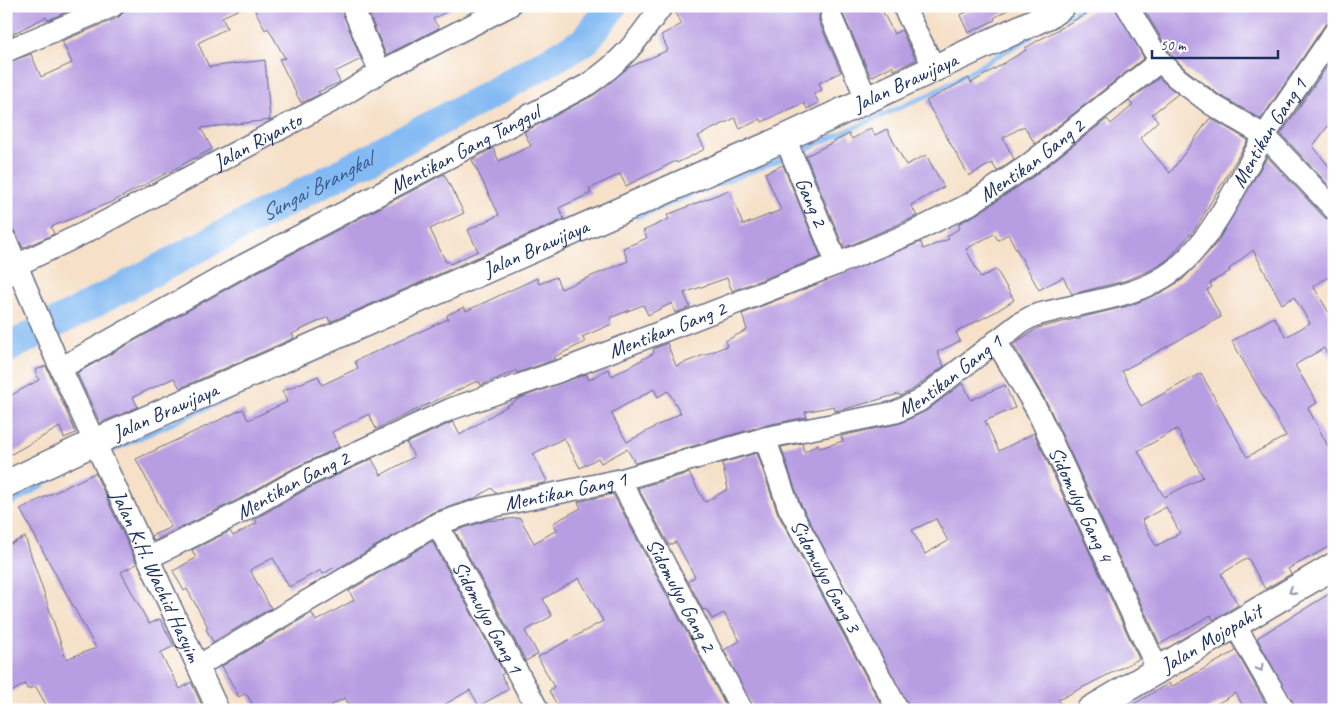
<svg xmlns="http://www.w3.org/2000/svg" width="1340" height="716" font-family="Caveat,sans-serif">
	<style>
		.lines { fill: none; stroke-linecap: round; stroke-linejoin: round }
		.stream { stroke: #83baf3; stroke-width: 5 }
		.river { stroke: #83baf3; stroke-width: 30 }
		.building { fill: #b79de2; fill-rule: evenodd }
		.minor-casing { stroke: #686d83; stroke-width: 24 }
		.major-casing { stroke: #686d83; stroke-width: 29 }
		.minor { stroke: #fff; stroke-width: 21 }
		.major { stroke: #fff; stroke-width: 26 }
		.oneway { stroke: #8d97ae }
		.labels { text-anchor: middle; stroke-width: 4.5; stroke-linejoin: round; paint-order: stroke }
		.street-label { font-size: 21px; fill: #1b2f5e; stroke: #fff }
		.water-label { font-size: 22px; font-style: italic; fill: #3a598b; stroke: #fff }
	</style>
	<rect width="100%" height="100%" fill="#fff"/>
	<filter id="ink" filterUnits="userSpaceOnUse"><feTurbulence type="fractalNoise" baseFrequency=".02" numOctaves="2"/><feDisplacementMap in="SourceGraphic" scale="10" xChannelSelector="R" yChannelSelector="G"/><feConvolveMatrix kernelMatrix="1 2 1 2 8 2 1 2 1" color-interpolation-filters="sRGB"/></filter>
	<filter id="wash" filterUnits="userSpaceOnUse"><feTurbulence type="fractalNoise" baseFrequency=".0096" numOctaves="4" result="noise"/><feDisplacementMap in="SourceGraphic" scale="20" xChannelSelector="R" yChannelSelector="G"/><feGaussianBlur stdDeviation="1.12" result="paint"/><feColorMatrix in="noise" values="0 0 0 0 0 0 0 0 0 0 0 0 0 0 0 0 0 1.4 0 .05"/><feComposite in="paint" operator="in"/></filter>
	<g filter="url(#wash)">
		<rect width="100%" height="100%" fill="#f6e0c8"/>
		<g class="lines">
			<!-- stream -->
			<g class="stream">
				<polyline points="1067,17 1085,6"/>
				<polyline points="797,153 933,93 1031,37"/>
				<polyline points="637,217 787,157"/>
				<polyline points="106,453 329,353"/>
				<polyline points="6,507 66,471 93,459"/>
			</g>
			<!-- river -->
			<path class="river" id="s1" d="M6 349 480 100 585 41 612 6"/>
		</g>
		<g id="blocks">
			<!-- building -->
			<g class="building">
				<polygon points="6,6 80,6 48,20 46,17 6,37"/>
				<polygon points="125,6 246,6 222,17 227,28 198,43 209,67 265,60 270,120 201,128 212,149 114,201 51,227 54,234 23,248 14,230 6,228 6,63 31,54 41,77 72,63 62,41 118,18 123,13"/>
				<polygon points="253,6 340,6 361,59 335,72 340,82 318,92 320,94 301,103 279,59 285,58 268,28 265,30"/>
				<polygon points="366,6 457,6 433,19 439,28 386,55"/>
				<polygon points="674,6 825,6 819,15 819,22 841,72 819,83 822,90 814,94 819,103 807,109 804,103 762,122 761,119 740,129 735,118 698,136 705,149 677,163 676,161 626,186 620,174 589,189 591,193 559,208 564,219 330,322 328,317 292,334 294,338 180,388 174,378 133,397 138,407 100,423 77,373 250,276 444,174 464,213 430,229 446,262 448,261 450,264 478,251 468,230 499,215 472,160 493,148 499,161 531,146 524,132 594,95 628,68 668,50 661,35 682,24 674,10"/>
				<polygon points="837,6 880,6 894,34 901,30 916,60 894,70 892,66 871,77 842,12"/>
				<polygon points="980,6 1014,6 994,18 995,20 968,33 960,15"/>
				<polygon points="1100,6 1115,6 1144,58 1035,144 1024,126 1003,138 1014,159 997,171 992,163 969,176 926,101 969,78 971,83 1026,50 1025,48 1039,40"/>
				<polygon points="1142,6 1334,6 1334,21 1324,26 1261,119 1218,94 1185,69 1170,53"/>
				<polygon points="1334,56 1334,118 1313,146 1334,173 1334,191 1281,134"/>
				<path d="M1159 78 1178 94 1152 114 1158 121 1140 138 1170 173 1210 118 1248 140 1195 229 1167 260 1151 270 1124 281 1072 294 1063 277 1039 290 1008 234 998 240 994 234 966 249 981 278 996 269 1014 300 997 311 956 332 960 341 937 352 944 366 912 390 900 396 899 394 845 409 835 411 834 406 805 412 807 417 762 426 635 463 627 449 601 463 598 458 580 468 564 438 533 454 547 481 544 483 495 493 492 488 473 499 433 512 337 569 335 567 323 574 321 570 289 587 273 558 250 570 271 608 213 642 206 629 208 627 187 589 184 591 173 571 196 558 192 550 230 531 233 536 257 523 255 519 305 490 372 459 381 475 414 457 407 443 453 422 460 435 520 398 586 374 589 380 608 369 612 376 654 353 653 349 667 343 676 366 727 346 725 341 747 330 742 314 921 242 923 249 949 239 947 236 960 228 958 224 977 214 1034 176 1107 119 1111 124 1133 105 1129 101ZM654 389 658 397 668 391 681 413 627 442 611 413Z"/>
				<polygon points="871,128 875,135 887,129 906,165 926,155 944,187 911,205 917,216 844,248 806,156 849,134 852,139"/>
				<path d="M1267 157 1325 218 1334 221V274L1313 286 1334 321V365L1324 348 1295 365 1317 403 1308 408 1329 448 1334 445V544L1288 569 1291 574 1265 589 1248 558 1221 574 1238 605 1213 620 1211 615 1160 644 1048 405 1013 344 1038 328 1132 305 1162 292 1182 280 1216 244ZM1253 250 1282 304 1294 297 1310 323 1286 337 1274 317 1232 341 1286 436 1247 457 1201 373 1141 406 1122 371 1221 317 1207 290 1212 287 1210 283 1230 271 1229 269ZM1177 429 1203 477 1164 497 1138 451ZM1166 507 1180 533 1156 546 1142 520Z"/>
				<polygon points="783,165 821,257 732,291 727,278 684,293 690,307 675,313 672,303 648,315 643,305 610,318 612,324 582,337 585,342 554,357 556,359 517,373 516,371 481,385 479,382 475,382 376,429 369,414 332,432 339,447 294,468 239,499 154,541 151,536 171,527 136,459 243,409 248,420 287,402 282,391 318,376 322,385 358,368 355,361 448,319 447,315 464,307 466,311 537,278 539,284 556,277 561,289 628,261 623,248 647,238 643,231 669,219 667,215 729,190 743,225 781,210 765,173"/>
				<polygon points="46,366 76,433 64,438 60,427 6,457 6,398 39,380 35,370"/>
				<path d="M963 383 971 400 1005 385 1015 408 985 421 999 451 1034 433 1139 659 1058 700 1062 706 1054 710H910L800 503 781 447 802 443 804 452 818 444 820 448 843 441 841 436 901 423 926 411ZM936 519 948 541 925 554 912 530Z"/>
				<polygon points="757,453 778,514 884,710 770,710 767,705 754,710 724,650 740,641 724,613 712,619 706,609 703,610 688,581 695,577 676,542 669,545 638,488 689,473 705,502 728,489 722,463"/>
				<polygon points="95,473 137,564 121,572 149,624 160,619 174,646 160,653 180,689 191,682 204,710 49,710 36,687 27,689 25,684 6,695 6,546 25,537 66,659 96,648 20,509"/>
				<polygon points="613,494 728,710 560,710 549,691 554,687 538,657 603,621 579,578 543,599 552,616 525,631 538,654 526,661 455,531 486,521 520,518 534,543 557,530 553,523 581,508 578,502"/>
				<polygon points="432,541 504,673 501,675 509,689 479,706 470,690 435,710 352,710 345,698 323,710 256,710 246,693 239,697 222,666 312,613 316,621 354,600 349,591"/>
				<polygon points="1334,591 1334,710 1296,710 1257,638"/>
				<polygon points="1236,651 1269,710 1245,710 1236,693 1206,710 1124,710 1169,683 1171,687"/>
			</g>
		</g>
	</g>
	<g filter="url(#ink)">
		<use href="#blocks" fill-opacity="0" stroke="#686d83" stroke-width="1"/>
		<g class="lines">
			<!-- minor casing -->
			<g class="minor-casing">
				<g id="minor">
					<polyline points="352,6 380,72"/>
					<polyline points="903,6 935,69"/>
					<polyline points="1127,6 1160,61 1177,78 1211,104 1265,136 1334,209"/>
					<polyline points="831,17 867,100"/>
					<polyline points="6,51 113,6"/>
					<path id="s2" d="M785 138 837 264"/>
					<path id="s3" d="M6 240 55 356 218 710"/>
					<path id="s4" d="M6 276 17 265 84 233 340 97 380 72 509 6"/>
					<path id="s5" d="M996 341 1037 410 1158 670"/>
					<path id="s6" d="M61 368 244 265 587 85C624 60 636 42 662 6"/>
					<path id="s7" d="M765 438 789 508 898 710"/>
					<path id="s8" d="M620 480 742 710"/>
					<path id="s9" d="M437 524 538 710"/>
					<path id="s10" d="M148 558 245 510 299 479 451 409 560 371 837 264 911 233 970 204 1027 166 1160 61"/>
					<polyline points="1235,625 1284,710"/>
					<path id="s11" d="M198 666 437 524 485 508 620 480 765 438 896 412 919 401 1020 323 1033 316C1072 304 1121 300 1157 281 1207 256 1236 184 1264 137 1286 102 1311 68 1334 33"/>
				</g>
			</g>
			<!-- major casing -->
			<g class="major-casing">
				<g id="major">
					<path id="s12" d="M6 484 95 442 785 138 1051 14 1062 6"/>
					<path id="s13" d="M1090 710 1334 566"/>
				</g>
			</g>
			<!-- minor -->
			<use href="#minor" class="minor"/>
			<!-- major -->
			<use href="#major" class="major"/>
		</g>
		<!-- one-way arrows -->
		<defs><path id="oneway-chevron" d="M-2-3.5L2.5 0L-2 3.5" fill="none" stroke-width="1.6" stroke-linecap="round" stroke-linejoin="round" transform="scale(1.25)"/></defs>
		<g class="oneway">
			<use href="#oneway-chevron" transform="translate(1292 591) rotate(149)"/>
			<use href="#oneway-chevron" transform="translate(1260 668) rotate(60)"/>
		</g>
	</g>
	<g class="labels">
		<!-- street labels -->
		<g class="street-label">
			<text dy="7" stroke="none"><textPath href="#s12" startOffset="985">Jalan Brawijaya</textPath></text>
			<text dy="7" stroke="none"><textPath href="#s11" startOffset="1236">Mentikan Gang 1</textPath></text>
			<text dy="7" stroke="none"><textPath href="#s4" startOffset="286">Jalan Riyanto</textPath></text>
			<text dy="7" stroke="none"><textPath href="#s6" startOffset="459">Mentikan Gang Tanggul</textPath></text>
			<text dy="7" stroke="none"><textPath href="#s10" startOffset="972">Mentikan Gang 2</textPath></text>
			<text dy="7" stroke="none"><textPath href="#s2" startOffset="69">Gang 2</textPath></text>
			<text dy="7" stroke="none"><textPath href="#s12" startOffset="580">Jalan Brawijaya</textPath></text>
			<text dy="7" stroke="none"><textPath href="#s10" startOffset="568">Mentikan Gang 2</textPath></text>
			<text dy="7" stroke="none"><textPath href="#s11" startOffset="816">Mentikan Gang 1</textPath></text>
			<text dy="7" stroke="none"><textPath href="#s12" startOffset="175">Jalan Brawijaya</textPath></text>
			<text dy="7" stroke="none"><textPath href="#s10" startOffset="162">Mentikan Gang 2</textPath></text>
			<text dy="7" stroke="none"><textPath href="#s11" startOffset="411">Mentikan Gang 1</textPath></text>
			<text dy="7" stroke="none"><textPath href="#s5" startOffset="184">Sidomulyo Gang 4</textPath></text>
			<text dy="7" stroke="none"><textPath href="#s3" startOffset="368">Jalan K.H. Wachid Hasyim</textPath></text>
			<text dy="7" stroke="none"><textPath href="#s7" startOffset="151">Sidomulyo Gang 3</textPath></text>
			<text dy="7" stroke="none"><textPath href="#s8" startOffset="130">Sidomulyo Gang 2</textPath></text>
			<text dy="7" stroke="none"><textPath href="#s9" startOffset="106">Sidomulyo Gang 1</textPath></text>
			<text dy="7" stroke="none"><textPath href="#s13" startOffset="141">Jalan Mojopahit</textPath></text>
		</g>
		<!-- water labels -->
		<g class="water-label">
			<text dy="8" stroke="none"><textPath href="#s1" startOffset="350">Sungai Brangkal</textPath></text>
		</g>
	</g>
	<!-- margin -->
	<rect width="1340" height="716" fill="none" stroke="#fff" stroke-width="25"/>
	<!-- scale -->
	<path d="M1152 50v8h126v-8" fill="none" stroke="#1b2f5e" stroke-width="2.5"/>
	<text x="1160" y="50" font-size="15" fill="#1b2f5e" stroke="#ffffff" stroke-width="4" paint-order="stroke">50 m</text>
</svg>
